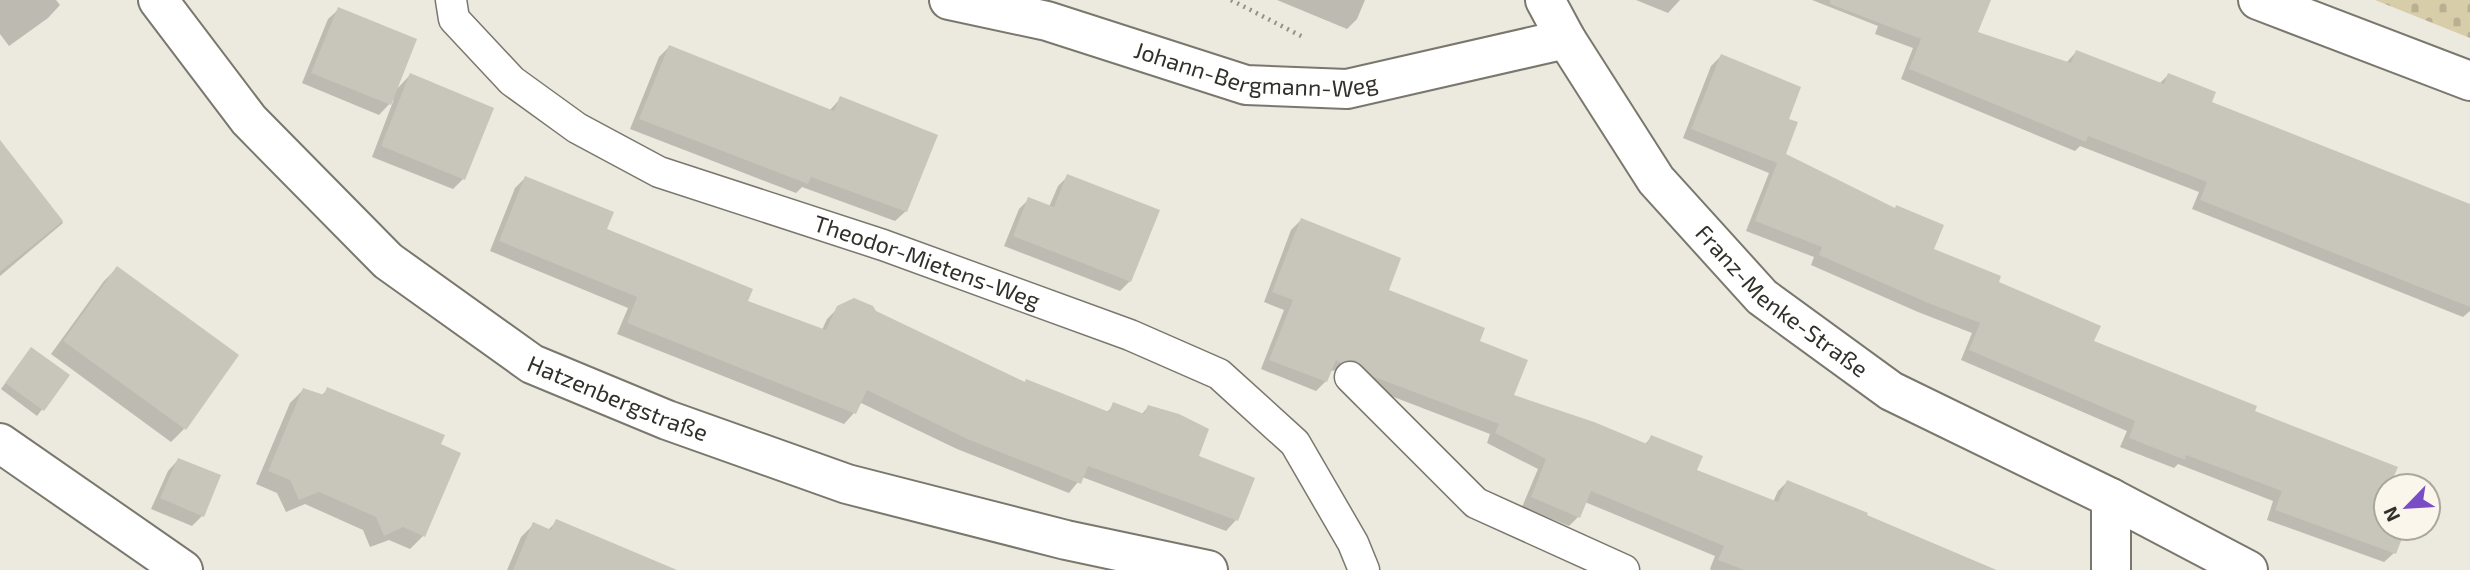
<svg xmlns="http://www.w3.org/2000/svg" width="2470" height="570" font-family="'Exo 2',sans-serif">
	<style>
		.cemetery { fill: url(#cemetery-stones) }
		.shadow { fill: #0003 }
		.building { fill: #c8c5ba }
		.lines { fill: none; stroke-linecap: round; stroke-linejoin: round }
		.lane-casing { stroke: #7a776d; stroke-width: 33 }
		.street-casing { stroke: #7a776d; stroke-width: 42 }
		.path { stroke: #939189; stroke-width: 4.5; stroke-dasharray: 2 5; stroke-linecap: butt }
		.lane { stroke: #fff; stroke-width: 30 }
		.street { stroke: #fff; stroke-width: 38 }
		.labels { text-anchor: middle; stroke-width: 6; stroke-linejoin: round; paint-order: stroke }
		.street-label { font-size: 23px; fill: #31302b; stroke: #faf6eb }
	</style>
	<defs>
		<pattern id="cemetery-stones" width="16" height="16" patternUnits="userSpaceOnUse" patternTransform="scale(1.75)"><rect width="16" height="16" fill="#d7cda9"/><path d="M2 7V4a2 2 0 0 1 4 0v3zM10 15v-3a2 2 0 0 1 4 0v3z" fill="#b9b092"/></pattern>
	</defs>
	<rect width="100%" height="100%" fill="#ece9de"/>
	<!-- cemetery -->
	<polygon class="cemetery" points="2375,0 2470,0 2470,38"/>
	<!-- shadow -->
	<g class="shadow">
		<polygon points="0,0 56,0 60,5 48,18 9,46 0,34"/>
		<polygon points="1277,0 1365,0 1357,19 1347,29"/>
		<polygon points="1636,0 1680,0 1668,13"/>
		<polygon points="1812,0 1988,0 1976,33 2066,63 2076,52 2159,84 2168,75 2210,103 2470,206 2470,311 2463,317 2192,209 2199,192 2080,146 2075,151 1901,79 1913,48 1875,34 1878,26"/>
		<polygon points="339,9 395,91 410,75 463,179 453,189 372,157 394,99 379,115 302,83 328,19"/>
		<polygon points="669,47 829,111 841,98 906,211 895,221 802,187 796,193 630,129 659,57"/>
		<polygon points="1721,56 1787,120 1784,155 1931,250 1997,283 2092,342 2253,412 2414,486 2386,486 2386,528 2404,528 2394,553 2384,562 2267,520 2273,501 2178,464 2174,468 2120,447 2127,431 1961,360 1972,333 1918,312 1811,265 1814,257 1746,231 1769,173 1683,138 1711,66"/>
		<polygon points="0,144 63,223 0,276"/>
		<polygon points="1068,176 1130,281 1120,291 1004,246 1019,209 1029,199 1049,207 1058,186"/>
		<polygon points="525,178 605,230 746,302 822,330 827,319 838,308 874,313 1024,383 1106,413 1114,405 1141,415 1148,407 1196,457 1253,479 1236,520 1226,531 1082,477 1069,493 957,449 859,402 854,413 844,424 617,334 628,308 490,251 515,188"/>
		<polygon points="1301,220 1387,291 1478,342 1512,396 1644,445 1652,437 1695,471 1773,502 1778,491 1787,482 1996,570 1711,570 1710,569 1715,556 1585,502 1578,517 1569,526 1522,507 1538,469 1487,443 1490,434 1365,386 1344,369 1330,371 1326,381 1316,391 1261,369 1284,310 1264,302 1291,230"/>
		<polygon points="117,268 184,429 171,442 51,354 104,281"/>
		<polygon points="26,355 67,376 37,416 1,389"/>
		<polygon points="328,389 423,536 410,549 389,540 370,547 363,530 305,504 286,512 277,493 256,484 290,403 303,390 321,396"/>
		<polygon points="178,460 202,516 192,526 151,509 168,471"/>
		<polygon points="557,521 621,570 507,570 521,537 533,525 547,531"/>
	</g>
	<!-- building -->
	<g class="building">
		<polygon points="1830,0 1991,0 1978,32 2071,63 2076,50 2164,84 2168,73 2216,92 2212,102 2470,204 2470,307 2200,200 2207,182 2088,136 2086,142 1909,69 1921,39 1830,4"/>
		<polygon points="338,7 417,39 391,105 311,73"/>
		<polygon points="669,45 834,111 840,96 938,135 907,212 811,177 808,184 639,119"/>
		<polygon points="1721,54 1801,87 1789,119 1798,122 1786,154 1895,208 1896,205 1944,225 1934,249 2001,276 1999,282 2101,326 2094,341 2257,406 2255,411 2398,467 2394,476 2419,486 2386,486 2386,528 2406,528 2396,554 2275,510 2282,491 2186,455 2185,460 2129,438 2135,421 1969,350 1980,323 1928,303 1819,255 1822,247 1755,221 1777,163 1691,129"/>
		<polygon points="410,73 494,108 465,180 381,146"/>
		<polygon points="0,140 63,221 0,272"/>
		<polygon points="1067,174 1160,210 1131,282 1013,236 1028,197 1054,207"/>
		<polygon points="525,176 614,212 607,229 753,289 748,301 826,330 837,306 854,298 873,306 876,311 1025,382 1026,379 1109,412 1113,402 1144,414 1148,405 1179,414 1209,429 1199,456 1255,478 1238,521 1088,466 1081,484 967,439 867,390 856,414 627,323 637,297 499,241"/>
		<polygon points="1301,218 1401,258 1389,290 1485,328 1480,341 1528,360 1514,395 1594,422 1647,444 1651,435 1703,456 1697,470 1778,502 1787,480 1868,513 1867,515 1996,570 1744,570 1718,560 1724,546 1591,491 1580,518 1531,497 1546,459 1495,433 1499,424 1374,377 1355,360 1341,363 1336,360 1327,382 1269,360 1293,300 1272,292"/>
		<polygon points="117,266 239,355 186,430 63,341"/>
		<polygon points="31,347 70,375 44,411 5,383"/>
		<polygon points="327,387 445,435 441,444 461,453 425,537 403,527 384,536 376,517 319,492 299,500 290,480 268,471 303,388 324,395"/>
		<polygon points="178,458 221,475 204,517 160,498"/>
		<polygon points="556,519 677,570 513,570 533,522 551,530"/>
	</g>
	<g class="lines">
		<!-- lane casing -->
		<g class="lane-casing">
			<g id="lane">
				<path id="s1" d="M451 0 454 19 512 81 577 128 659 172 883 245 1130 335 1219 374 1295 443 1353 543 1364 570"/>
				<polyline points="1350,377 1476,503 1624,570"/>
			</g>
		</g>
		<!-- street casing -->
		<g class="street-casing">
			<g id="street">
				<path id="s2" d="M158 0 249 120 388 261 532 364 667 420 847 484 1066 540 1208 570"/>
				<path id="s3" d="M949 0 1047 21 1246 85 1347 89 1566 39"/>
				<path id="s4" d="M1545 0 1566 39 1656 180 1762 297 1891 391 2111 498 2248 570"/>
				<polyline points="2258,0 2470,81"/>
				<polyline points="0,443 183,570"/>
				<polyline points="2111,570 2111,498"/>
			</g>
		</g>
		<!-- path -->
		<polyline class="path" points="1231,0 1305,38"/>
		<!-- lane -->
		<use href="#lane" class="lane"/>
		<!-- street -->
		<use href="#street" class="street"/>
	</g>
	<g class="labels">
		<!-- street labels -->
		<g class="street-label">
			<text dy="8" stroke="none"><textPath href="#s3" startOffset="317">Johann-Bergmann-Weg</textPath></text>
			<text dy="8" stroke="none"><textPath href="#s1" startOffset="560">Theodor-Mietens-Weg</textPath></text>
			<text dy="8" stroke="none"><textPath href="#s4" startOffset="387">Franz-Menke-Straße</textPath></text>
			<text dy="8" stroke="none"><textPath href="#s2" startOffset="618">Hatzenbergstraße</textPath></text>
		</g>
	</g>
	<!-- north arrow -->
	<g transform="translate(2407 507) rotate(245)"><circle r="33" fill="#faf6eb" stroke="#aaa79e" stroke-width="2"/>
	<path d="M0-5L12 26L0 18L-12 26Z" fill="#794dc6"/>
	<text y="-10" font-size="19" font-weight="bold" text-anchor="middle" fill="#31302b">N</text>
	</g>
</svg>
